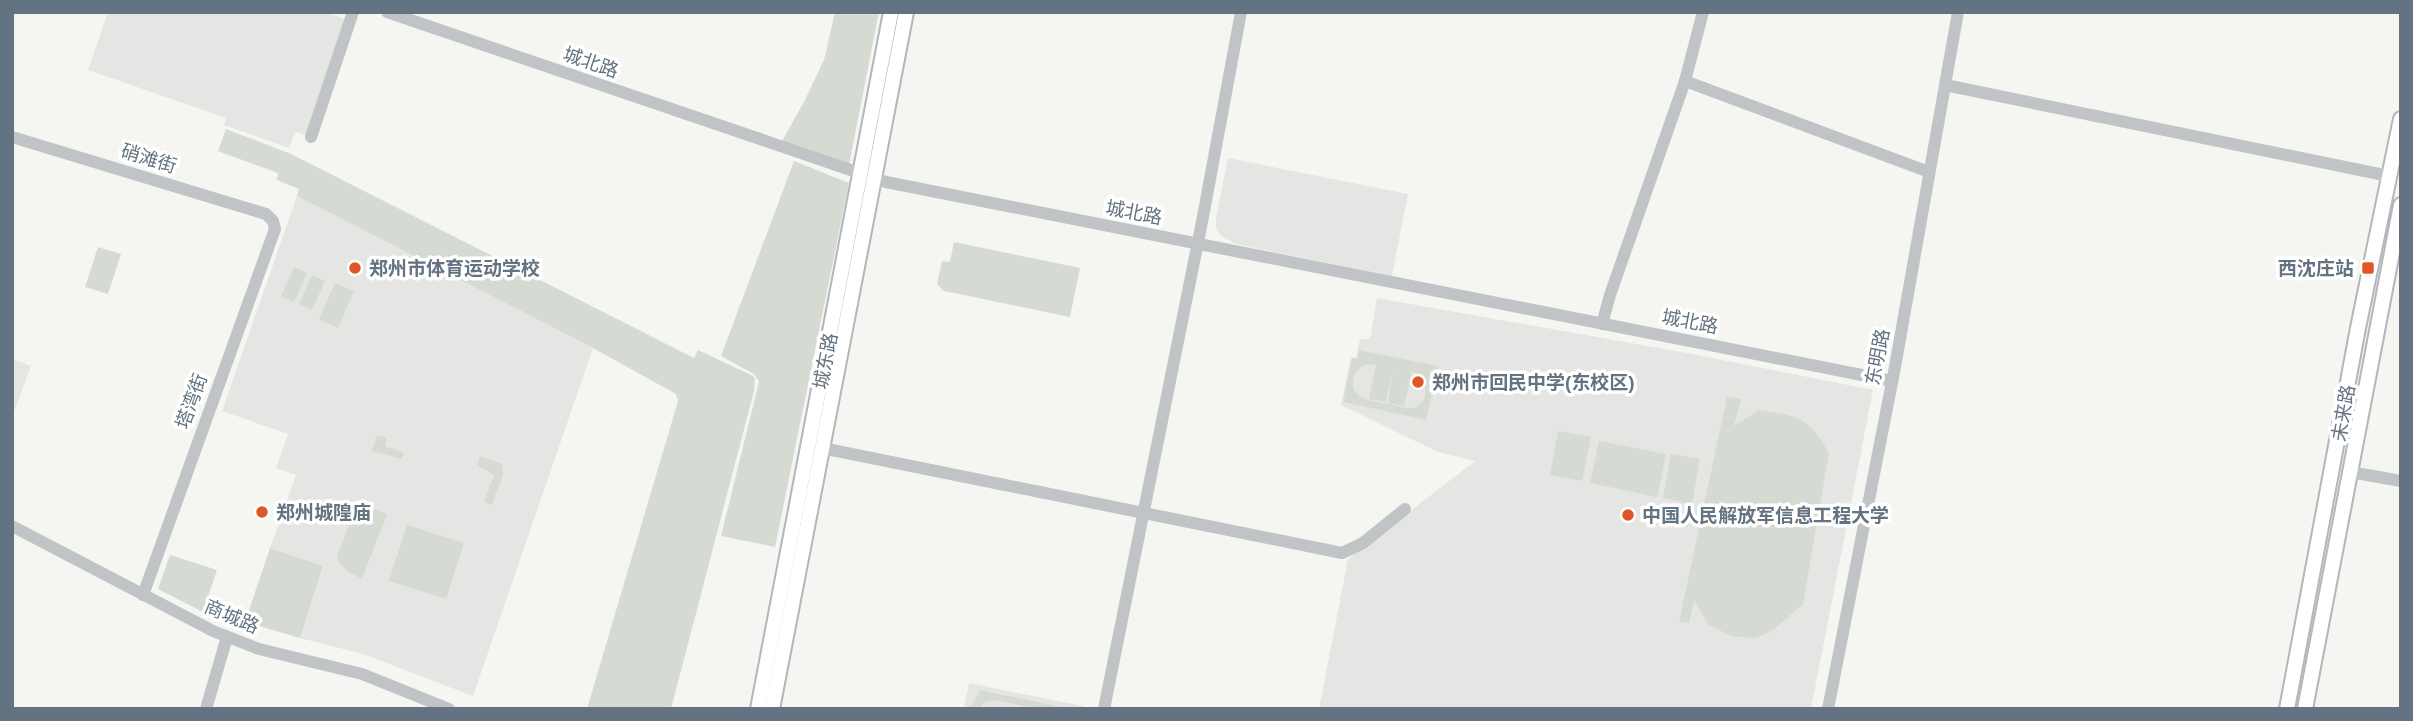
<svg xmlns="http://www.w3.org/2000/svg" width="2413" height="721" font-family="Helvetica,'Noto Sans SC',sans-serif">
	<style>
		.built { fill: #e5e6e4 }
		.green { fill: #d5dbd2; fill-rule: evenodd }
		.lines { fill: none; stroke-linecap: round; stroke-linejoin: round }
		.major-casing { stroke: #b3b7bb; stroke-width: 18 }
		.minor { stroke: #c0c4c7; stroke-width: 12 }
		.major { stroke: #fff; stroke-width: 14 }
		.poi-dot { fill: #e05725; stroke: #fff; stroke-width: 2.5 }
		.labels { text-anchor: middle; stroke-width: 7; stroke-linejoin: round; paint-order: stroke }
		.street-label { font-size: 19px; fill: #647381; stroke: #fff }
		.poi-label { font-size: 19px; font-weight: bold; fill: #647381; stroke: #fff; text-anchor: start }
	</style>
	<rect width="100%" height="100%" fill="#f5f5f1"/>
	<!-- built -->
	<g class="built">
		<polygon points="108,12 326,12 346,19 306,135 295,132 289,148 224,125 226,118 88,70"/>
		<polygon points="1228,158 1408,194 1392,276 1236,244 1220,235 1216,227 1216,219"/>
		<polygon points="297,196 593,348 473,696 363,654 300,638 323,566 270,548 296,475 276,468 288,434 222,411"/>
		<polygon points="1377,298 1687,353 1873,390 1811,709 1319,709 1348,559 1475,461 1438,452 1341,405 1351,357 1356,358 1360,339 1370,339"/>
		<polygon points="12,359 31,366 12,417"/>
		<polygon points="969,683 1083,706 1083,709 964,709"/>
	</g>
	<!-- green -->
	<g class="green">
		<polygon points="835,12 879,12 849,165 782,141 804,102 824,60"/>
		<polygon points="226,129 291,154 694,358 698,350 751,375 755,378 754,391 671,709 587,709 678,401 676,394 593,348 297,196 299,189 277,180 278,173 218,151"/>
		<polygon points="794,161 849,183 775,547 721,536 759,382 754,374 721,356"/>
		<polygon points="954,242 1080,268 1070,317 944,291 937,284 942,261 950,262"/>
		<polygon points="98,247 121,254 108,294 85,287"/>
		<polygon points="294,267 307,273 294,302 281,296"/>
		<polygon points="312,275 325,281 312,310 299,304"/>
		<polygon points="335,283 354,291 338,328 319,319"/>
		<path d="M1359 350 1438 366 1426 420 1343 402 1352 358 1357 359ZM1367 364 1376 365 1369 399 1386 402 1393 369 1388 403 1404 406 1412 372C1429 376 1431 405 1412 408 1406 409 1396 406 1390 404 1376 401 1350 401 1353 380 1354 372 1360 367 1367 364Z"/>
		<path d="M1727 397 1741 399 1734 426 1759 410C1799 417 1808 416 1829 453L1803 604 1772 631 1755 638 1731 636 1709 625 1694 600 1689 623 1679 622Z"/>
		<polygon points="1558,431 1591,437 1582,481 1550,475"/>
		<polygon points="377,435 387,438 385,446 404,453 402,459 372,451"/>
		<polygon points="1599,441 1666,454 1657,497 1590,483"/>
		<polygon points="1671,454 1700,459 1692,504 1663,498"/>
		<polygon points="480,456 502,464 503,475 492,505 484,502 494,475 477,465"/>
		<path d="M357 503 387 514 362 579C350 573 342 570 337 557Z"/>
		<polygon points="407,525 464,543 446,599 389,581"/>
		<polygon points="270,548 323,566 300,638 245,622"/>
		<polygon points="170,555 217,570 203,612 158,589"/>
		<polygon points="980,690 1071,709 1039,709 994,700 985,702 978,709 970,709"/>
	</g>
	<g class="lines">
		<!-- major casing -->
		<g class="major-casing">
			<g id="major">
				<polyline points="758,709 891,12"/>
				<polyline points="772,709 906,12"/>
				<polyline points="2287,709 2358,328 2401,119"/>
				<polyline points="2305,709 2401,205"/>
			</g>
		</g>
		<!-- minor -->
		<g class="minor">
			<polyline points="387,12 886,182 1892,381"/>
			<polyline points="1685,81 1929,172"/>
			<polyline points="1945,85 2389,176"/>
			<polyline points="12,137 266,214 273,221 275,229 143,595"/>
			<polyline points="311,137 353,12"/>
			<polyline points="1602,324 1610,295 1685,81 1703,12"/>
			<polyline points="822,448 1342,553 1363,543 1405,509"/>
			<polyline points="2350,472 2401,481"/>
			<polyline points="12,526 213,631 259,649 362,674 449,709"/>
			<polyline points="206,709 227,637"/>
			<polyline points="1104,709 1202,222 1241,12"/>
			<polyline points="1828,709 1895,367 1958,12"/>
		</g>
		<!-- major -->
		<use href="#major" class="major"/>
	</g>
	<!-- markers -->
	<g class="poi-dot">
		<circle cx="355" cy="268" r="7"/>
		<rect x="2361" y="261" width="14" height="14" rx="3.5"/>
		<circle cx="1418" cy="382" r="7"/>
		<circle cx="262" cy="512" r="7"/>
		<circle cx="1628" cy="515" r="7"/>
	</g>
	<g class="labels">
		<!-- street labels -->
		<g class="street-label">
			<text transform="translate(591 62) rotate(19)" y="7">城北路</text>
			<text transform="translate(149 158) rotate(17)" y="7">硝滩街</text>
			<text transform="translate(1134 212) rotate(11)" y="7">城北路</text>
			<text transform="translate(1690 321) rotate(11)" y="7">城北路</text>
			<text transform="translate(1877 357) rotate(-79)" y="7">东明路</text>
			<text transform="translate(825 361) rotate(-79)" y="7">城东路</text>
			<text transform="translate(191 401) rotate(-70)" y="7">塔湾街</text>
			<text transform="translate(2343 413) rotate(-80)" y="7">未来路</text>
			<text transform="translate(232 616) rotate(23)" y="7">商城路</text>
		</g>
		<!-- poi labels -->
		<g class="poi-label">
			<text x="369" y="275">郑州市体育运动学校</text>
			<text x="2354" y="275" text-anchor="end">西沈庄站</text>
			<text x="1432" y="389">郑州市回民中学(东校区)</text>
			<text x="276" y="519">郑州城隍庙</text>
			<text x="1642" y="522">中国人民解放军信息工程大学</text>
		</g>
	</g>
	<!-- border -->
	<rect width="2413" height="721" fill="none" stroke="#647381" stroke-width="28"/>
</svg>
